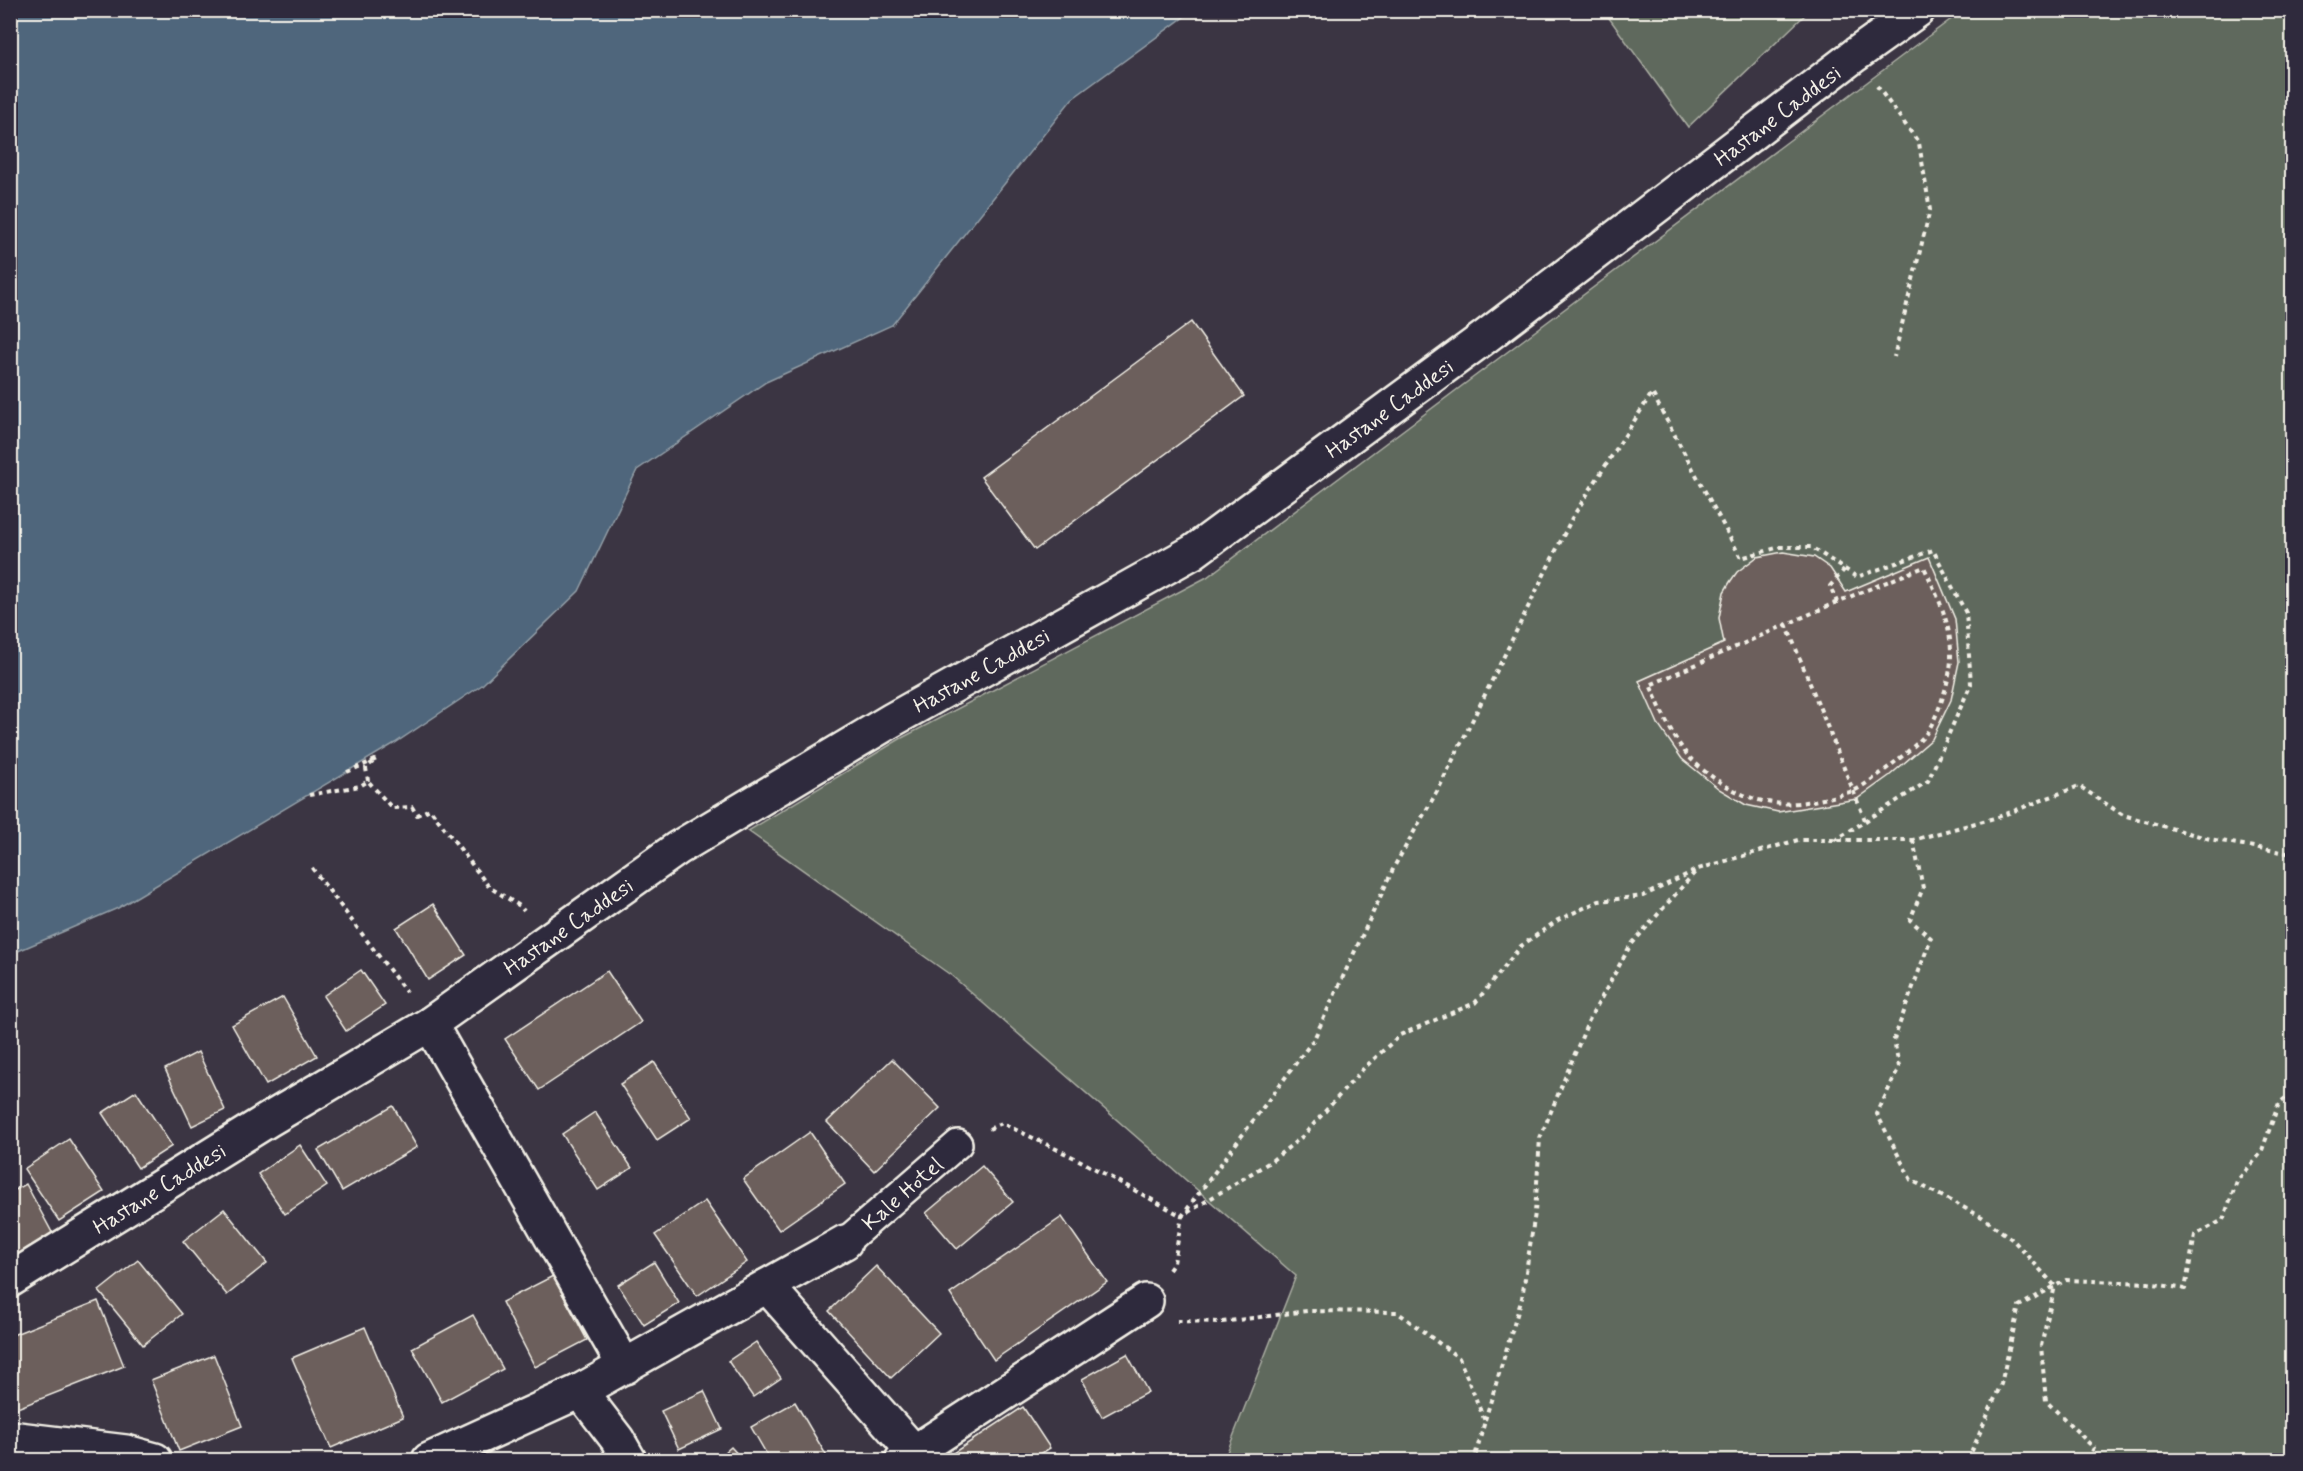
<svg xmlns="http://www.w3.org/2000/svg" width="2303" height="1471" font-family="Mynerve,sans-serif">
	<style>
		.green { fill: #5f695d; stroke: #aaada2; stroke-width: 1.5 }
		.water { fill: #50667b; stroke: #929ea7; stroke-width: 1.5 }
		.building { fill: #6c5f5b; stroke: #f4f1e8; stroke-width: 1.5 }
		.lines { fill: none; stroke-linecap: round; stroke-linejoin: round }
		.pedestrian-casing { stroke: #f4f1e8; stroke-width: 32 }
		.minor-casing { stroke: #f4f1e8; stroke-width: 38 }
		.secondary-casing { stroke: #f4f1e8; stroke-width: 38 }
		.path { stroke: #f4f1e8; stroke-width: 4; stroke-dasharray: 4.5 4.5; stroke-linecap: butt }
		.pedestrian { stroke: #2f2a3d; stroke-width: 27 }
		.minor { stroke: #2f2a3d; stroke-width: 33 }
		.secondary { stroke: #2f2a3d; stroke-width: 33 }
		.labels { text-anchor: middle; stroke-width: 6; stroke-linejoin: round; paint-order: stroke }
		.street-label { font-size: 22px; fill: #f4f1e8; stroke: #2f2a3d }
	</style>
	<rect width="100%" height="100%" fill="#3b3543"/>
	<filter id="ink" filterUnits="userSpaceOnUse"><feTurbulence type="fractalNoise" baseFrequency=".0167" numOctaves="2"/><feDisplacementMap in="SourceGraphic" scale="12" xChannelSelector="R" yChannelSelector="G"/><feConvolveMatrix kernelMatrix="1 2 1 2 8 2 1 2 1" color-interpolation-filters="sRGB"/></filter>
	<g filter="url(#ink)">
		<!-- green -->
		<g class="green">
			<polygon points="1604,11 1809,11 1688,127"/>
			<polygon points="1962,11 2292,11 2292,1460 1224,1460 1296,1276 952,976 748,831 900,739 1207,577"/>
		</g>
		<!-- water -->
		<polygon class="water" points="11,10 1192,10 1192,11 1072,99 892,325 766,382 637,470 579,591 482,685 395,743 118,908 11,954"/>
		<!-- building -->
		<g class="building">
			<polygon points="1191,322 1244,396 1035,550 981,477"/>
			<polygon points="1783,552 1814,557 1830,568 1846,592 1929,557 1955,619 1959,662 1951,700 1932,739 1889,776 1857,799 1778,812 1746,805 1719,789 1682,759 1659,726 1639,681 1724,643 1719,618 1724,592 1730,582 1737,572 1757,557"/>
			<polygon points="433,904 466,955 428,980 396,928"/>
			<polygon points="361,970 385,1005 346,1031 323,996"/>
			<polygon points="607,971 641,1022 539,1090 505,1039"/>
			<polygon points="283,997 317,1056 266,1085 232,1025"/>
			<polygon points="198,1052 225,1110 192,1126 165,1069"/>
			<polygon points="892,1059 940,1108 874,1171 827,1122"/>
			<polygon points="654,1062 691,1118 657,1140 620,1084"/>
			<polygon points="136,1091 172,1146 138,1168 102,1113"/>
			<polygon points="393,1106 417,1147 342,1191 318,1150"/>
			<polygon points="595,1112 632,1168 598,1190 562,1134"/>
			<polygon points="810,1132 845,1184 779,1230 743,1179"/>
			<polygon points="69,1139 104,1192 59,1221 24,1169"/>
			<polygon points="300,1145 327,1186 285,1214 258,1174"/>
			<polygon points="982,1166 1013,1202 957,1249 926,1213"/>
			<polygon points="26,1184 55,1238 10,1262 10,1193"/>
			<polygon points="705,1201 747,1262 697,1296 655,1235"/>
			<polygon points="224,1209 267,1263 227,1295 183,1241"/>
			<polygon points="1062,1217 1107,1282 994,1360 950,1294"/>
			<polygon points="138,1260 182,1314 143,1345 99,1291"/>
			<polygon points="654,1262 679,1303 644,1325 618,1285"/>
			<polygon points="876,1266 939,1333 891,1378 829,1311"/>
			<polygon points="553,1276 587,1340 535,1367 502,1302"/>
			<polygon points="98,1301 124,1366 10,1411 10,1336"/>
			<polygon points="473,1315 503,1369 442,1402 412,1348"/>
			<polygon points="365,1327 403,1417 331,1448 292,1358"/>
			<polygon points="756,1342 781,1378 753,1397 728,1361"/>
			<polygon points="1127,1354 1148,1392 1102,1417 1082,1379"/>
			<polygon points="214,1355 242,1426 179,1451 151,1380"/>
			<polygon points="704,1391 722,1429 679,1449 661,1411"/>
			<polygon points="795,1402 829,1460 770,1460 751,1427"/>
			<polygon points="1023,1407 1050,1448 1031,1460 954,1460 950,1455"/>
			<polygon points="731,1447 743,1460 716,1460"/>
		</g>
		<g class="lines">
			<!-- pedestrian casing -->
			<g class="pedestrian-casing">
				<polyline id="pedestrian" points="845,1242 958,1144"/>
			</g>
			<!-- minor casing -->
			<g class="minor-casing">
				<g id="minor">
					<polyline points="430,1024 625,1367"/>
					<polyline points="10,1280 268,1120 430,1024 678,848 892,720 1193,552 1485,337 1855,55 1918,10"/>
					<polyline points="767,1286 915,1453"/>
					<polyline points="580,1391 617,1439 629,1460"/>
					<polyline points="429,1460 580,1391 845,1242"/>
					<polyline points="902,1460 1146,1301"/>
				</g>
			</g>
			<!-- secondary casing -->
			<g class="secondary-casing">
				<polyline id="secondary" points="10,1438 126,1452 155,1460"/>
			</g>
			<!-- path -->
			<g class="path">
				<polyline points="1877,86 1919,143 1930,210 1894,357"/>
				<path d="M1837 602 1650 685C1662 711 1672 739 1692 760 1710 778 1742 798 1767 802 1793 807 1828 799 1853 791 1868 785 1914 748 1925 735 1937 720 1951 678 1951 658 1952 625 1938 597 1924 567L1837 602 1830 586 1844 570"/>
				<polyline points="1786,624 1865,820"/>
				<polyline points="347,772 377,759"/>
				<polyline points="368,781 366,768 373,762"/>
				<polyline points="309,795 360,786 368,781 392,808 412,807 417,815 430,809 489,887 520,906 524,911"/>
				<polyline points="1913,840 1923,888 1910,920 1931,938 1894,1039 1899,1067 1877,1114 1911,1180 1982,1217 2013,1240 2055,1286 2041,1346 2046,1401 2094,1448 2088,1460"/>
				<polyline points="312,868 406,992"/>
				<polyline points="989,1129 1002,1123 1077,1159 1182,1216 1314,1039 1395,865 1439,788 1572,518 1652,393 1741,558 1780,547 1811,547 1857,577 1933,550 1966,613 1971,684 1928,781 1834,841"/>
				<polyline points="1169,1270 1174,1263 1182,1216 1270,1162 1303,1136 1362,1070 1400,1035 1475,1003 1521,946 1558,920 1599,901 1643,896 1698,869 1798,840 1913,840 1998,817 2079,786 2123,815 2210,839 2292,854"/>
				<polyline points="1177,1321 1222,1322 1307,1311 1397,1312 1459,1358 1485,1421 1474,1460"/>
				<polyline points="1485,1420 1522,1298 1535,1213 1540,1138 1588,1022 1630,946 1696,871"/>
				<polyline points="1968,1460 2001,1384 2019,1306 2066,1280 2148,1283 2185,1289 2195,1235 2223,1220 2237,1181 2261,1153 2279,1103 2292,1093"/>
			</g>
			<!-- pedestrian -->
			<use href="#pedestrian" class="pedestrian"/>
			<!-- minor -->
			<use href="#minor" class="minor"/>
			<!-- secondary -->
			<use href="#secondary" class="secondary"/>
		</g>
	</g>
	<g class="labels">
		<!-- street labels -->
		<g class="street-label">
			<text transform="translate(1777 115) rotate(-37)" y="8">Hastane Caddesi</text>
			<text transform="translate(1389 408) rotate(-36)" y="8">Hastane Caddesi</text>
			<text transform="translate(981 670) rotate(-29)" y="8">Hastane Caddesi</text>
			<text transform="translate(568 926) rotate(-35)" y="8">Hastane Caddesi</text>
			<text transform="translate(159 1188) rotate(-32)" y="8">Hastane Caddesi</text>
			<text transform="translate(902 1193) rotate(-41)" y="8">Kale Hotel</text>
		</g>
	</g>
	<!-- margin -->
	<rect width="2303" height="1471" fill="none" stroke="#2f2a3d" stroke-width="36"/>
	<rect x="18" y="18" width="2267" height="1435" fill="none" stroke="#f4f1e8" stroke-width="2" filter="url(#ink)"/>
</svg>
